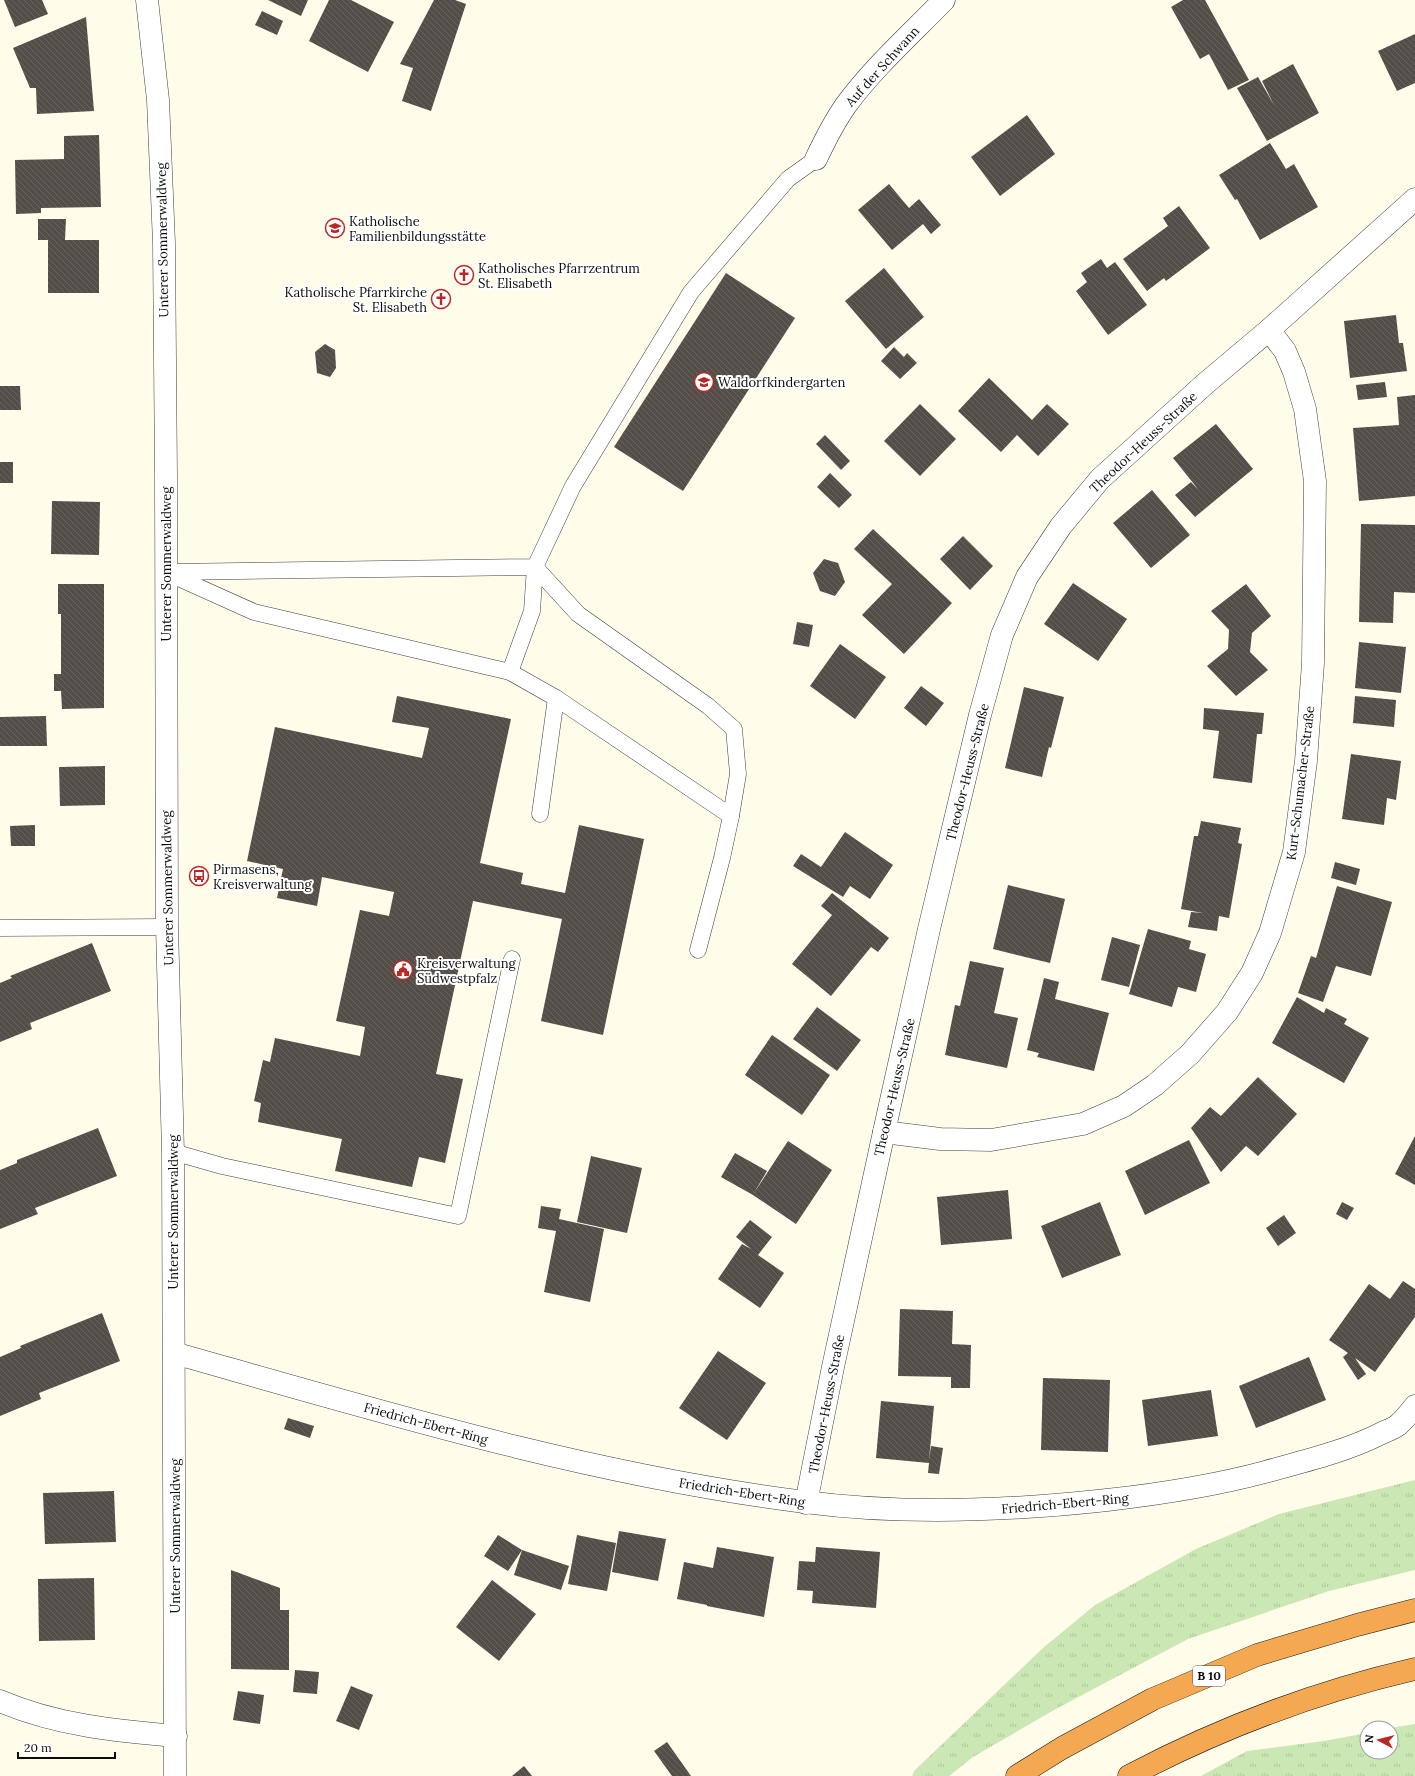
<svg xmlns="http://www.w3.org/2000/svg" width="1415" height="1776" font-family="Lora,serif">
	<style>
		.grass { fill: url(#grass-tufts) }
		.building { fill: url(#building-back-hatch) }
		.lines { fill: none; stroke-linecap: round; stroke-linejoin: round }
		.lane-casing { stroke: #3e3e3e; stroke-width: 17 }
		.street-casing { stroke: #3e3e3e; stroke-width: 23 }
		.highway-casing { stroke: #1c1c1c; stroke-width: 23 }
		.lane { stroke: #fff; stroke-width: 16 }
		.street { stroke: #fff; stroke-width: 22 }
		.highway { stroke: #f4a852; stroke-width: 22 }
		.labels { text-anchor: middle; stroke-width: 4; stroke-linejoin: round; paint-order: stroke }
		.shield { fill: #fff; stroke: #545454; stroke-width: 1 }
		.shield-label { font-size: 12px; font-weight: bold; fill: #0b0b0b }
		.street-label { font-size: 13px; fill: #0b0b0b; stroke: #fff }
		.poi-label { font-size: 13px; fill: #0b0b0b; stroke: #fff; text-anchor: start }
	</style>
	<defs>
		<pattern id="grass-tufts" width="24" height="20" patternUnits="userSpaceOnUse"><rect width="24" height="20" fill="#cbe8b4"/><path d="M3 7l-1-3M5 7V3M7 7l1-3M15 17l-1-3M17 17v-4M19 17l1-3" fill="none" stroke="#adc699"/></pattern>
		<pattern id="building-back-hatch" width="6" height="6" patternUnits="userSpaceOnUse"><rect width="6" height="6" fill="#544d48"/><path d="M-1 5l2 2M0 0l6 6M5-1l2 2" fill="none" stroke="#68625e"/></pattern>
	</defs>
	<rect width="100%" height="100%" fill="#fffce9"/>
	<!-- grass -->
	<g class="grass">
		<polygon points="1415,1480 1415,1570 1329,1591 1188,1639 1054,1710 973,1757 949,1776 912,1776 914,1771 1043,1648 1095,1605 1196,1549 1279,1514"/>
		<polygon points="1415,1724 1415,1776 1201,1776 1247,1751 1324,1741 1367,1733 1367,1752 1391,1752 1391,1728"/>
	</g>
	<!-- building -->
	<g class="building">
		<polygon points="4,0 42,0 48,14 15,27"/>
		<polygon points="268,0 308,0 301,16"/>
		<polygon points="329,0 351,0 394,22 368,72 309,41"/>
		<polygon points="434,0 455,0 466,4 431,111 402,101 413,68 400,64"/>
		<polygon points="1183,0 1205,0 1249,80 1228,90 1209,54 1200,59 1171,7"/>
		<polygon points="262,11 283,21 277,35 255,25"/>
		<polygon points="86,17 94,111 37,114 36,88 30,88 13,48"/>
		<polygon points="1415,34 1415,83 1397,91 1378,51"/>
		<polygon points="1293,64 1319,113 1267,141 1237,88 1258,77 1274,105 1262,81"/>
		<polygon points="1027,115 1055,154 1000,196 971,157"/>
		<polygon points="99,135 101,207 41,208 41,213 16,214 15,160 64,159 64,136"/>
		<polygon points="1270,143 1286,169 1294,164 1318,207 1260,240 1237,199 1235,200 1219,175"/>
		<polygon points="889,184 909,208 919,199 941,225 931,234 923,224 892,250 858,210"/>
		<polygon points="1179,206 1210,248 1166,281 1164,278 1147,291 1123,259 1168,226 1163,218"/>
		<polygon points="38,219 66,219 65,240 99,240 99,293 48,293 48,240 38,240"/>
		<polygon points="1101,259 1107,268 1115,262 1147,305 1108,335 1076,291 1087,282 1081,273"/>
		<polygon points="884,268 924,317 886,349 845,301"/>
		<polygon points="726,273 795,318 683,491 614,447"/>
		<polygon points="1396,315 1399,343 1403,343 1407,371 1350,378 1344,321"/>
		<polygon points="325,344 335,350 336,368 330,377 317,373 315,352"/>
		<polygon points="894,347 904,357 907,353 917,363 900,379 881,361"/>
		<polygon points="989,378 1032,420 1047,404 1069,424 1038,456 1017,435 1001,452 958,411"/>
		<polygon points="1385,382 1387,397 1358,400 1356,385"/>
		<polygon points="0,386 20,386 21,410 0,410"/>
		<polygon points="1415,395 1415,496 1359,501 1353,428 1399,425 1397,397"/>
		<polygon points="920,404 956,439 920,476 884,441"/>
		<polygon points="1216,424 1253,469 1195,517 1175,495 1191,482 1198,489 1173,458"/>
		<polygon points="825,435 850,461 841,470 816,444"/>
		<rect x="0" y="462" width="13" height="21"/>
		<polygon points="830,473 852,495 839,508 817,487"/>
		<polygon points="1152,490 1190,535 1151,568 1113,523"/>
		<polygon points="52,501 100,502 99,555 51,554"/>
		<polygon points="1361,524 1415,525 1415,593 1394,592 1393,623 1359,622"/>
		<polygon points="873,529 952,603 904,654 862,615 892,584 854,549"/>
		<polygon points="963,536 993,566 970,590 940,559"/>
		<polygon points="824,559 838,563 845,582 835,596 820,591 813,573"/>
		<polygon points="1073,583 1127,619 1098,661 1044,624"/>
		<polygon points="58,584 104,584 104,708 62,709 61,691 54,691 54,674 61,674 61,614 58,614"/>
		<polygon points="1246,584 1271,616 1252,633 1250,652 1268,670 1236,696 1207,666 1228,649 1229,630 1211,611"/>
		<polygon points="797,622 813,625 809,647 793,644"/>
		<polygon points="1359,642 1406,647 1401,693 1355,688"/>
		<polygon points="840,644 886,677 855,719 810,686"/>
		<polygon points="921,686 944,703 926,726 904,708"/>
		<polygon points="1024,687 1064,697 1051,748 1049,747 1042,777 1005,768"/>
		<polygon points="397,696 511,719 480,863 523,873 521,884 565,893 579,825 644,839 603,1035 541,1021 562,919 473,901 436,1074 463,1079 445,1163 419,1157 412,1187 335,1171 342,1139 258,1122 261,1103 254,1101 263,1060 270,1062 275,1038 360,1056 365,1027 336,1021 360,910 389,916 394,892 322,877 317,906 277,898 283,869 247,861 275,727 422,758 429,728 392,722"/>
		<polygon points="1355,696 1396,700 1394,727 1353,723"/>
		<polygon points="1204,708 1264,713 1262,734 1257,734 1252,783 1213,778 1219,731 1203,729"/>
		<polygon points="46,716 47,746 0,746 0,717"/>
		<polygon points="1351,754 1401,761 1396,800 1387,798 1384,825 1342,819"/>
		<polygon points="105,766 105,805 60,806 59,767"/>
		<polygon points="1201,821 1241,828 1238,843 1242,844 1229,918 1219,916 1217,931 1188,927 1191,912 1203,913 1181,909 1194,836 1198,836"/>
		<polygon points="35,825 35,846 11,846 10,826"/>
		<polygon points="845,832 893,865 870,899 850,886 843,897 793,866 801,854 821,867"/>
		<polygon points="1335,862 1360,869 1356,885 1331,878"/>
		<polygon points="1008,885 1065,899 1050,963 993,949"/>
		<polygon points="1337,886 1392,902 1371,976 1336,966 1323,1002 1298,993 1311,956 1316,958"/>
		<polygon points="832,893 889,938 878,952 871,947 831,996 792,964 832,915 821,906"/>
		<polygon points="1148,929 1191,941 1189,949 1206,954 1196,992 1178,987 1172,1007 1129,994"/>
		<polygon points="1112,937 1140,945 1129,987 1101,980"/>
		<polygon points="92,943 111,991 30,1023 32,1029 0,1042 0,983 12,978 10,976"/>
		<polygon points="970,961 1004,968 994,1013 1018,1018 1007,1068 945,1055 955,1005 960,1006"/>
		<polygon points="1044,978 1059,982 1055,999 1109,1013 1094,1071 1037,1057 1039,1053 1027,1050"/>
		<polygon points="1297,997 1324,1013 1326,1008 1347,1019 1344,1024 1369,1038 1344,1083 1272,1043"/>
		<polygon points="817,1007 861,1040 837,1071 793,1039"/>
		<polygon points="772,1035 830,1075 802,1115 745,1075"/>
		<polygon points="1258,1077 1297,1114 1258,1156 1246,1146 1221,1172 1191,1128 1210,1107 1221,1116"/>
		<polygon points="98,1128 117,1176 35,1208 38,1214 0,1229 0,1170 17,1163 17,1160"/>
		<polygon points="1415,1136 1415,1185 1395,1174"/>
		<polygon points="1189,1140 1210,1183 1145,1215 1125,1171"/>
		<polygon points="788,1141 832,1170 796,1224 753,1195 721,1177 735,1153 767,1171 754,1193"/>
		<polygon points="591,1156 642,1168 627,1233 577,1222"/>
		<polygon points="1008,1190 1012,1239 941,1245 937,1197"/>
		<polygon points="1100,1202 1121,1255 1062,1278 1041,1226"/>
		<polygon points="1342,1202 1354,1208 1347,1220 1336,1214"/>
		<polygon points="541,1206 561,1209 559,1219 604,1229 590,1302 544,1292 556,1231 538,1228"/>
		<polygon points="1284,1215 1296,1233 1278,1246 1266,1228"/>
		<polygon points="750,1220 772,1237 758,1255 784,1273 760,1308 718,1279 742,1244 751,1249 736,1237"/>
		<polygon points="1403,1281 1415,1289 1415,1317 1375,1372 1355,1358 1366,1374 1358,1380 1343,1357 1348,1353 1329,1340 1369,1284 1390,1299"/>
		<polygon points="900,1309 953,1311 952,1344 971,1345 970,1388 951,1388 951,1377 898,1376"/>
		<polygon points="102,1313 120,1361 39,1393 41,1399 0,1416 0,1357 21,1348 20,1346"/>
		<polygon points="718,1351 766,1383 727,1440 679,1408"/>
		<polygon points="1309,1357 1326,1400 1256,1428 1239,1386"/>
		<polygon points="1043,1378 1110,1380 1108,1452 1041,1450"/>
		<polygon points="1211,1390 1218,1436 1148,1446 1142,1400"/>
		<polygon points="881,1401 934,1406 929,1460 931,1446 943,1448 939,1474 928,1473 929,1463 876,1458"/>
		<polygon points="288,1418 314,1426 310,1438 284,1429"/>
		<polygon points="114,1491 116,1542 45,1544 43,1493"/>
		<polygon points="619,1531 666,1539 658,1581 612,1572"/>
		<polygon points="498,1535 522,1550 508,1571 484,1556"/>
		<polygon points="577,1535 616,1543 607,1591 568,1584"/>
		<polygon points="717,1547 774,1557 764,1617 707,1606 707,1605 677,1599 684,1562 713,1568"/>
		<polygon points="816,1547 880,1552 876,1608 812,1603 813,1591 797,1590 799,1561 815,1562"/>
		<polygon points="522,1550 569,1566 561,1590 514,1575"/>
		<polygon points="231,1570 280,1588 280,1610 289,1610 289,1670 231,1669"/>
		<polygon points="94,1578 95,1640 39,1641 38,1579"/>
		<polygon points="492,1580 536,1614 499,1661 456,1627"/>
		<polygon points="295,1670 319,1672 317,1694 293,1692"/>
		<polygon points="351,1686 373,1695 359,1730 336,1721"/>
		<polygon points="238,1691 264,1695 260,1724 233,1720"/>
		<polygon points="667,1742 691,1776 672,1776 654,1751"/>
		<polygon points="524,1766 532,1776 512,1776"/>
	</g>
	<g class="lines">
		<!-- lane casing -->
		<g class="lane-casing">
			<g id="lane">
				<polyline points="165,572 254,612 510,672 532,611 535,567 578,614 708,706 734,729 738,774 731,816 722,858 698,950"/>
				<polyline points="171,572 535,567 573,486 691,292 788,179 816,159"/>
				<polyline points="510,672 556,698 540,814"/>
				<polyline points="556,698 731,816"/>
				<polyline points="0,928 167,927"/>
				<polyline points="173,1152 222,1166 458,1216 512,959"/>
			</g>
		</g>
		<!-- street casing -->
		<g class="street-casing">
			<g id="street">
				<polyline points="147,0 158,100 164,243 166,476 167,927 173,1152 175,1776"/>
				<path d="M816 159C825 140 834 122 846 105 874 67 911 34 944 0"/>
				<polyline points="884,1132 940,1139 991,1140 1083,1124 1124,1106 1155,1085 1190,1054 1227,1012 1252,973 1270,933 1294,852 1306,761 1313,663 1315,481 1305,409 1294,372 1285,351 1269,330"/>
				<path d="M174 1353C382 1412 590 1475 805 1502 904 1515 1007 1511 1107 1500 1160 1494 1213 1486 1265 1472 1304 1461 1344 1452 1380 1434 1386 1431 1393 1429 1398 1425 1404 1420 1410 1412 1415 1406"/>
				<polyline points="806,1503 833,1367 884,1132 929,929 980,715 1002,635 1027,577 1061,526 1100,479 1206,383 1269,330 1415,199"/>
				<path d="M0 1701C56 1725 116 1731 176 1736"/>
			</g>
		</g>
		<!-- highway casing -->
		<g class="highway-casing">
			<g id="highway">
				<polyline points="1017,1776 1062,1748 1153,1699 1257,1655 1357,1625 1415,1610"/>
				<path d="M1129 1776C1220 1728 1315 1692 1415 1669"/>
			</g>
		</g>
		<!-- lane -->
		<use href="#lane" class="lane"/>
		<!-- street -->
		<use href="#street" class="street"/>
		<!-- highway -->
		<use href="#highway" class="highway"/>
	</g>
	<!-- icons -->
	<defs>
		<g id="school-ring" transform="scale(1)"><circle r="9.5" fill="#fff" stroke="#ba2824" stroke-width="1.5"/><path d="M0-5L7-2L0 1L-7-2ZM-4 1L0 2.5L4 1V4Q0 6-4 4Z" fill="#ba2824"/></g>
		<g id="church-ring" transform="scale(1)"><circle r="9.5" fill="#fff" stroke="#ba2824" stroke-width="1.5"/><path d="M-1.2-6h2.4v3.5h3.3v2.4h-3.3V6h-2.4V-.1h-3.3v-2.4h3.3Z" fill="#ba2824"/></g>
		<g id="bus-ring" transform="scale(1)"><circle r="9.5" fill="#fff" stroke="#ba2824" stroke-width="1.5"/><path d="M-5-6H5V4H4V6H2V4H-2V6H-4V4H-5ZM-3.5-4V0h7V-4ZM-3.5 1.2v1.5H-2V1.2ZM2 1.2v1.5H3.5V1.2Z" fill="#ba2824"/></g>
		<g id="civic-ring" transform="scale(1)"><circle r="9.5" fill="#fff" stroke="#ba2824" stroke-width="1.5"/><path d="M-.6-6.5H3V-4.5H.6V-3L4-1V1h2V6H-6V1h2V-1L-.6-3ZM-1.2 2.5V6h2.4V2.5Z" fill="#ba2824"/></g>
	</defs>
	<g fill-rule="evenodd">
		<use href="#school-ring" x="335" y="228"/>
		<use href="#church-ring" x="464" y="275"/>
		<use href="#church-ring" x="441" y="299"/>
		<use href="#school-ring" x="704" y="382"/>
		<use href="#bus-ring" x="199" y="876"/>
		<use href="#civic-ring" x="403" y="970"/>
	</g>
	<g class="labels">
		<!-- shield labels -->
		<rect class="shield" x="1193" y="1666" width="32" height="20" rx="3"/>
		<g class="shield-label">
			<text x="1209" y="1680">B 10</text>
		</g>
		<!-- street labels -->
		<g class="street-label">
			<text transform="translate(882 66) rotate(-48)" y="5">Auf der Schwann</text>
			<text transform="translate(162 240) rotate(-91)" y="5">Unterer Sommerwaldweg</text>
			<text transform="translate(1143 442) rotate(-43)" y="5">Theodor-Heuss-Straße</text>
			<text transform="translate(166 564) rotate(-90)" y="5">Unterer Sommerwaldweg</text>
			<text transform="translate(967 772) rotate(-76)" y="5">Theodor-Heuss-Straße</text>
			<text transform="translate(1300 783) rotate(-83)" y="5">Kurt-Schumacher-Straße</text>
			<text transform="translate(167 888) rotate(-91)" y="5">Unterer Sommerwaldweg</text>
			<text transform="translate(894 1087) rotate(-77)" y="5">Theodor-Heuss-Straße</text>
			<text transform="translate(173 1212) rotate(-90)" y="5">Unterer Sommerwaldweg</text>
			<text transform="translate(826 1404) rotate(-79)" y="5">Theodor-Heuss-Straße</text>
			<text transform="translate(426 1423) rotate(15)" y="5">Friedrich-Ebert-Ring</text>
			<text transform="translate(742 1492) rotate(9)" y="5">Friedrich-Ebert-Ring</text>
			<text transform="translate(1065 1503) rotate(-5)" y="5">Friedrich-Ebert-Ring</text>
			<text transform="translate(175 1536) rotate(-90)" y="5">Unterer Sommerwaldweg</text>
		</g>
		<!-- poi labels -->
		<g class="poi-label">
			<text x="349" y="226">Katholische<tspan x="349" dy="15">Familienbildungsstätte</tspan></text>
			<text x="478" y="273">Katholisches Pfarrzentrum<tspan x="478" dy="15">St. Elisabeth</tspan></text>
			<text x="427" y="297" text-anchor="end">Katholische Pfarrkirche<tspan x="427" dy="15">St. Elisabeth</tspan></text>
			<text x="718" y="387">Waldorfkindergarten</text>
			<text x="213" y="874">Pirmasens,<tspan x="213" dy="15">Kreisverwaltung</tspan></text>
			<text x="417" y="968">Kreisverwaltung<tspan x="417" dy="15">Südwestpfalz</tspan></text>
		</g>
	</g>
	<!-- north arrow -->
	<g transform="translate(1379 1740) rotate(277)"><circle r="19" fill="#ffffff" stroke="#9d9d9d"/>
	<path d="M0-3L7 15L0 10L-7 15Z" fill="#ba2824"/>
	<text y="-6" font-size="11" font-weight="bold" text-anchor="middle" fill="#0b0b0b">N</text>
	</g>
	<!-- scale -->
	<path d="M18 1752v6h97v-6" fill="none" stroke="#0b0b0b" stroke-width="2"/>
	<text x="24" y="1752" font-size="12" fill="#0b0b0b" stroke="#ffffff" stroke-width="3" paint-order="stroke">20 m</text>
</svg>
